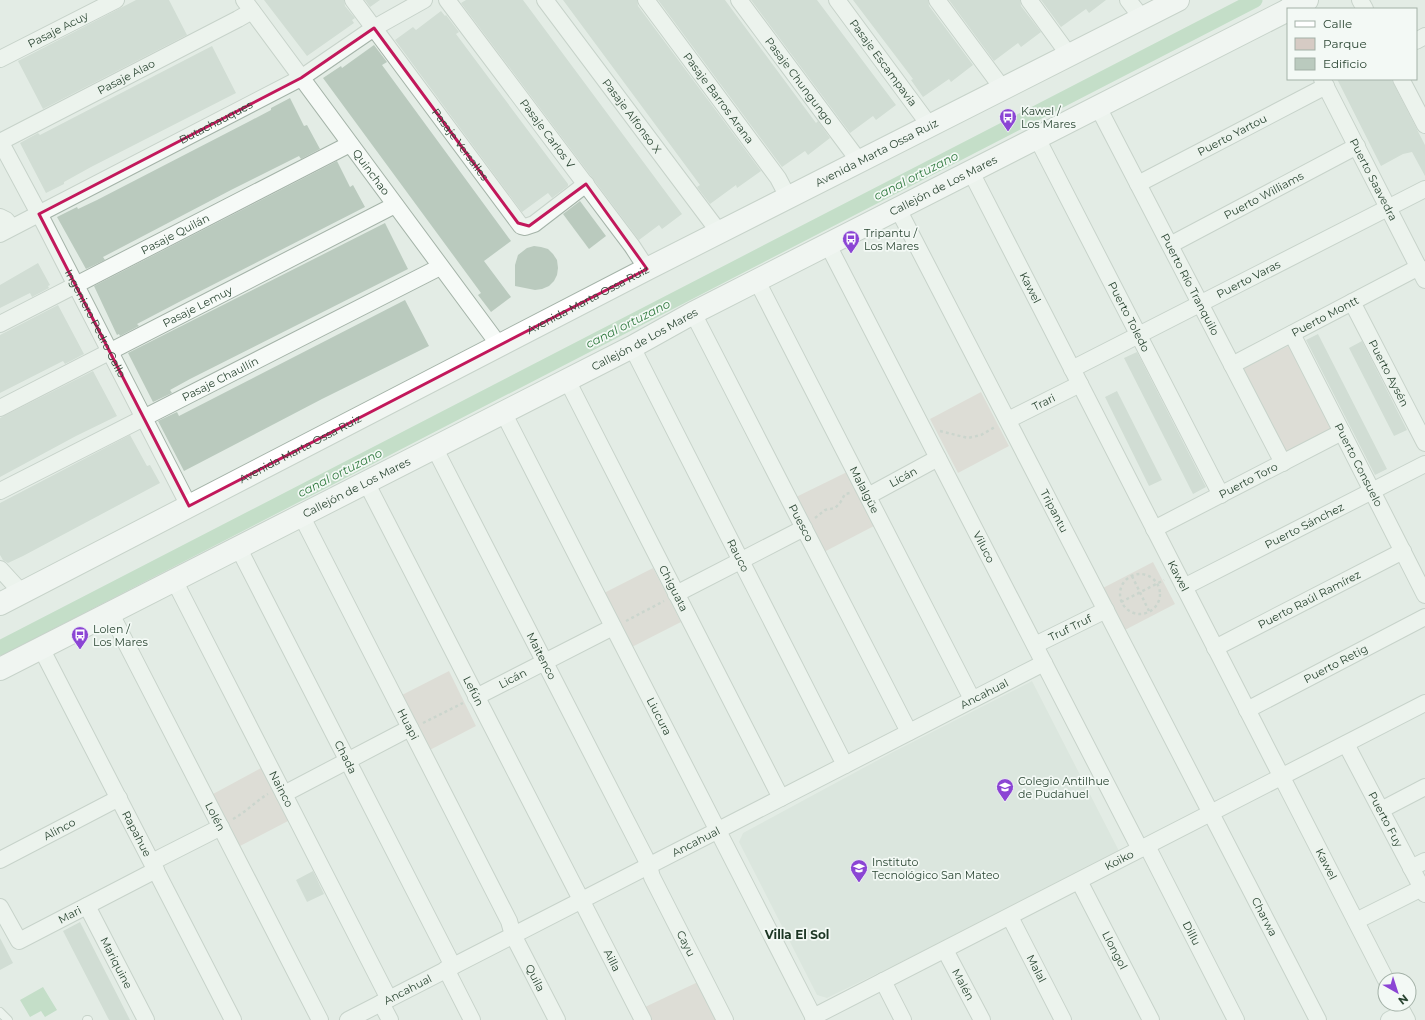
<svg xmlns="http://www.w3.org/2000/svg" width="1425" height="1020" font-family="Montserrat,sans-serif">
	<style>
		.built { fill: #d1ded4 }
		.green { fill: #d6cbc4 }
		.water { fill: #9dcda5 }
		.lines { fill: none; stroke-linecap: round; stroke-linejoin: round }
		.canal { stroke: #9dcda5; stroke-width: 15 }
		.building { fill: #bacabe }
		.lane-casing { stroke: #a4b3a8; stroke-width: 10 }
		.street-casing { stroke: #a4b3a8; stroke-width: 18 }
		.secondary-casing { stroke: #a4b3a8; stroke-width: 24 }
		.path { stroke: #adb9b0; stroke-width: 2.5; stroke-dasharray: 3 3; stroke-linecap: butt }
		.lane { stroke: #f6faf7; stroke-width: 8 }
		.street { stroke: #f6faf7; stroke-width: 16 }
		.secondary { stroke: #fff; stroke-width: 22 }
		.marked { fill: none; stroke: #c2185b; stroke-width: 3; stroke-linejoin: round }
		.labels { text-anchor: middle; stroke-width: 3.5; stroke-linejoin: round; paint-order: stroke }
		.street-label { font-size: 11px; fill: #2a4532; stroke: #f3f9f5 }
		.poi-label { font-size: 11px; fill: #2a4532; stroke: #f3f9f5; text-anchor: start }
		.water-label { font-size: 12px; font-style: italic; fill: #327b40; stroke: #f3f9f5 }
		.neighbourhood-label { font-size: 12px; font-weight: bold; fill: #1c3624; stroke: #f3f9f5 }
	</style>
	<rect width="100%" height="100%" fill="#e3ece5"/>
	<!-- built -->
	<polygon class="built" points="1032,681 1119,851 979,924 827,998 817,995 739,842 743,833 891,753"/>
	<!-- green -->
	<g class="green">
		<polygon points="1290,345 1332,428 1285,453 1242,369"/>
		<polygon points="981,392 1009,446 958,473 930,419"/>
		<polygon points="847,472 874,526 824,552 796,497"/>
		<polygon points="1153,562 1175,604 1123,631 1101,589"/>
		<polygon points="653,568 681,622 630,648 602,594"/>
		<polygon points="449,671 476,726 426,752 398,697"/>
		<polygon points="263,767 290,820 240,846 213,794"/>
		<polygon points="700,981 719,1020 652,1020 645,1007"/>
	</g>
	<!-- water -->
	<polygon class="water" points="43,987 57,1010 45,1017 41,1011 30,1017 20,1000"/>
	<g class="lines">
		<!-- canal -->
		<polyline class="canal" points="0,648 1255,0"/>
	</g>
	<!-- building -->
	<g class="building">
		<polygon points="136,0 169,0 187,35 43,109 18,61"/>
		<polygon points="264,0 344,0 345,6 355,18 352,20 354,23 307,56"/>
		<polygon points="365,0 380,0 370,7"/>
		<polygon points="466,0 523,0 682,214 662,229 659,225 639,240 461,3"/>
		<polygon points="563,0 637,0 638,6 761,171 737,188 736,185 710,204 697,187 700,185"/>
		<polygon points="658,0 725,0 816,123 818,121 830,138 808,155 805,151 782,167"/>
		<polygon points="751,0 817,0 896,105 876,120 873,116 850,133"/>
		<polygon points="853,0 928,0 929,6 973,65 951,82 949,79 923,97 911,80 913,79"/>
		<polygon points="949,0 1020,0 1021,6 1041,32 1021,47 1018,43 994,61"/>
		<polygon points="1041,0 1106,0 1089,13 1086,9 1061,27"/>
		<polygon points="441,11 445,16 446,15 459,32 456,34 568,184 568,186 552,198 548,193 522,212 395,40 413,27 416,30"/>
		<polygon points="374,45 387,62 382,65 511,241 484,261 511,297 491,312 478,295 481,293 323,78 341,66 342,68"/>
		<polygon points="212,46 236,93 91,167 64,182 64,184 46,193 20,143 38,133 40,135"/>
		<polygon points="1337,79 1391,79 1425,145 1425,176 1412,152 1403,154 1381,166"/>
		<polygon points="290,98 304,126 307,125 320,149 301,159 299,156 231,190 103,257 105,260 86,269 57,217 77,207 78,209 97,200 250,121 271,110 271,108"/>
		<polygon points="337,161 350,187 353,185 365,207 179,302 137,324 139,326 120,336 119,334 117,335 94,286"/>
		<polygon points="580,201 606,236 589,249 563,214"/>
		<polygon points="385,223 408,269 190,379 170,390 172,393 153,402 128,353"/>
		<polygon points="534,246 541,247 548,249 553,254 557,260 558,268 557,275 554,281 549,286 542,289 535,290 515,286 515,265 518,255 527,248"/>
		<polygon points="38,263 50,285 48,286 49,288 32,297 30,293 0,308 0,285"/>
		<polygon points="405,300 429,346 322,399 184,471 158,421 177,412 179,416"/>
		<polygon points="58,305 84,354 65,364 63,361 0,393 0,335"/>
		<polygon points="1318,334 1387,469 1375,475 1306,340"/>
		<polygon points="1362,341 1407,430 1394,436 1349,348"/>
		<polygon points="1137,352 1206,487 1193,494 1124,358"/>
		<polygon points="93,371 117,416 76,436 0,477 0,418"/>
		<polygon points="1117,391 1162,480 1149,486 1105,397"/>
		<polygon points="130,435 147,466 150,465 160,483 23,556 8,563 3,560 0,555 0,503"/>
		<polygon points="313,871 324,894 307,902 296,880"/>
		<polygon points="80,922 130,1020 109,1020 63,931"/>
		<polygon points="0,938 13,963 0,970"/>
	</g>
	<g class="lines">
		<!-- lane casing -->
		<g class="lane-casing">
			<g id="lane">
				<polyline points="0,1012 8,1020"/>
				<polyline points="87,1020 88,1020"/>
			</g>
		</g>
		<!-- street casing -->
		<g class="street-casing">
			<g id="street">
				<path id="s1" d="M244 0 499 345"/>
				<path id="s2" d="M353 0 521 226 525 227 534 224 586 184"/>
				<path id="s3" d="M447 0 632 246 647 269"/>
				<path id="s4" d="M545 0 719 232"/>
				<path id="s5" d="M646 0 778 178 788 197"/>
				<path id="s6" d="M739 0 859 161"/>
				<path id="s7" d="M837 0 930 126"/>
				<polyline points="937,0 1003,89"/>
				<polyline points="1029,0 1069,55"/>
				<polyline points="1128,0 1142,18"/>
				<polyline points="1360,0 1365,9"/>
				<polyline points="1416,41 1425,36"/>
				<path id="s8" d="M0 59 116 0"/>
				<path id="s9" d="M1322 79 1425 280"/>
				<polyline points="1401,79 1425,125"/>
				<path id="s10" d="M1098 107 1283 463"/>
				<path id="s11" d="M1037 138 1221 495"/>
				<path id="s12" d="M0 141 44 223 189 506"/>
				<path id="s13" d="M0 142 238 19 252 11"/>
				<path id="s14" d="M971 172 1386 980"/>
				<path id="s15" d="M1138 184 1326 86"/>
				<path id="s16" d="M898 209 1318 1020"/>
				<polyline points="0,217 6,220 12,227"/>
				<path id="s17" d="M0 234 301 78 374 28 424 0"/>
				<path id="s18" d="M828 245 1140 849"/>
				<path id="s19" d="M1170 245 1357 146"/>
				<path id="s20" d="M757 281 972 699"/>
				<path id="s21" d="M1352 302 1425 443"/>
				<path id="s22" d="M693 313 909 732"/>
				<path id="s23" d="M0 324 350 144"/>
				<path id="s24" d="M1292 334 1425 595"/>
				<path id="s25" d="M632 347 845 765"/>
				<path id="s26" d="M1232 365 1419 267"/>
				<path id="s27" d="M1072 369 1425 189"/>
				<path id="s28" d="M567 380 781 798"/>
				<path id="s29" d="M0 408 395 205"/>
				<path id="s30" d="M503 412 815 1020"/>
				<path id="s31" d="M1008 420 1080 384"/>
				<path id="s32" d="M434 447 645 857 649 866 652 877 725 1020"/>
				<path id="s33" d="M366 482 643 1020"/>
				<path id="s34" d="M0 491 440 267"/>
				<path id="s35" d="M868 496 938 458"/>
				<path id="s36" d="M301 515 509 921 513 935 557 1020"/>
				<path id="s37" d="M1154 529 1342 432"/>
				<path id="s38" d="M238 547 453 966"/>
				<polyline points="0,569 22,593"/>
				<path id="s39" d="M174 580 389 999"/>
				<path id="s40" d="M1184 587 1425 464"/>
				<polyline points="676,594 804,528"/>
				<path id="s41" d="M110 612 320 1020"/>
				<path id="s42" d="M1035 645 1106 610"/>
				<path id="s43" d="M41 648 233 1020"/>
				<path id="s44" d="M1215 648 1403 551"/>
				<path id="s45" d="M476 697 613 627"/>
				<path id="s46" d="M1247 710 1425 617"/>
				<path id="s47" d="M1346 744 1425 894"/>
				<polyline points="284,794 410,728"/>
				<polyline points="1381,810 1425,787"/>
				<path id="s48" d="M1147 846 1236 1020"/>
				<path id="s49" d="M0 860 119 798"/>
				<polyline points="152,862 221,827"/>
				<polyline points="1411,868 1425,861"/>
				<path id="s50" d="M1079 881 1151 1020"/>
				<path id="s51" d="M87 906 146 1020"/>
				<path id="s52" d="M0 907 19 941 156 870"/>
				<path id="s53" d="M1010 917 1063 1020"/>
				<polyline points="1356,921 1422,888"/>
				<path id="s54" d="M945 950 982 1020"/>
				<polyline points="446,969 472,1020"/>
				<polyline points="883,981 903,1020"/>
				<polyline points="381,1003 390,1020"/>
				<polyline points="1398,1004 1407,1020"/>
				<path id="s55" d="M813 1017 1425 703"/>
				<path id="s56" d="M348 1020 1044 663"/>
				<polyline points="1389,1020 1403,1013"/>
			</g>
		</g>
		<!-- secondary casing -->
		<g class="secondary-casing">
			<g id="secondary">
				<polyline points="1289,9 1307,0"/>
				<path id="s57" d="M0 604 647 269 1178 0"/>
				<path id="s58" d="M0 669 632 347 693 313 1288 10"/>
			</g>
		</g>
		<!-- path -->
		<g class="path">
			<polyline points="940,431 968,438 981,435 995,427"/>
			<polyline points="815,518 825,510 835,508 840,503 845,494 850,493"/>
			<circle cx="1140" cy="594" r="20"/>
			<polyline points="1132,576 1149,611"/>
			<polyline points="1121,602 1164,580"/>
			<polyline points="626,621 664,601"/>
			<polyline points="423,723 463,703"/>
			<path d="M233 819C246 812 256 801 268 794"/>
		</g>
		<!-- lane -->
		<use href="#lane" class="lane"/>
		<!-- street -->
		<use href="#street" class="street"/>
		<!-- secondary -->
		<use href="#secondary" class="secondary"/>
	</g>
	<!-- marked area -->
	<path d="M0 0H1425V1020H0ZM374 28 518 223 529 226 586 184 647 269 189 506 39 214 301 78Z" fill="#e3ece5" fill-opacity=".55" fill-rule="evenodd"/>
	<path class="marked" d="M374 28 518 223 529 226 586 184 647 269 189 506 39 214 301 78Z"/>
	<!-- icons -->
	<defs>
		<g id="bus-pin" transform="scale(0.9)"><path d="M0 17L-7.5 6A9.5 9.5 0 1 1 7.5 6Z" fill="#8b45d4" stroke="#f3f9f5"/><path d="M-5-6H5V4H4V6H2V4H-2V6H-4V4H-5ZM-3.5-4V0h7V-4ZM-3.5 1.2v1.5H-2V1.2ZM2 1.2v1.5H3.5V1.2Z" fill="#fff"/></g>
		<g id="school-pin" transform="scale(0.9)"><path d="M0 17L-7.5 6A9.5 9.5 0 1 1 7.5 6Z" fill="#8b45d4" stroke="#f3f9f5"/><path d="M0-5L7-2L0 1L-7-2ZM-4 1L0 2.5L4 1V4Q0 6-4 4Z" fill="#fff"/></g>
	</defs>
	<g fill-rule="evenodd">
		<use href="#bus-pin" x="1008" y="117"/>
		<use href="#bus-pin" x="851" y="239"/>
		<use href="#bus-pin" x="80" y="635"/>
		<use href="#school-pin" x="1005" y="787"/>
		<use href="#school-pin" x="859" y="868"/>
	</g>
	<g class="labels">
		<!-- street labels -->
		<g class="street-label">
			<text dy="4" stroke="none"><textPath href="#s8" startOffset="65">Pasaje Acuy</textPath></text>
			<text dy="4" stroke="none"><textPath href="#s7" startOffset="78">Pasaje Escampavia</textPath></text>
			<text dy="4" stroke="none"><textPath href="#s13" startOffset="142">Pasaje Alao</textPath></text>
			<text dy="4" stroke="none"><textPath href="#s6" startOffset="101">Pasaje Chungungo</textPath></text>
			<text dy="4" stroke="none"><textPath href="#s5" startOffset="122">Pasaje Barros Arana</textPath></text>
			<text dy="4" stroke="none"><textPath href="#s4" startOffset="145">Pasaje Alfonso X</textPath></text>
			<text dy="4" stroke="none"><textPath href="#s17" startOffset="243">Butachauques</textPath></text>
			<text dy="4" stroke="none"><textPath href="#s3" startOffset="167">Pasaje Carlos V</textPath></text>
			<text dy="4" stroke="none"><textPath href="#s15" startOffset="106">Puerto Yartou</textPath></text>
			<text dy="4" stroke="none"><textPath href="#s2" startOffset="180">Pasaje Versalles</textPath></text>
			<text dy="4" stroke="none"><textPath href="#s57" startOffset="986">Avenida Marta Ossa Ruiz</textPath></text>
			<text dy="4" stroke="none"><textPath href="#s1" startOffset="214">Quinchao</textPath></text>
			<text dy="4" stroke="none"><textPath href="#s9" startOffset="113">Puerto Saavedra</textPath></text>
			<text dy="4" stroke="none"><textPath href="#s58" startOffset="1060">Callejón de Los Mares</textPath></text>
			<text dy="4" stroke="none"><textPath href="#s19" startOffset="106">Puerto Williams</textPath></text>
			<text dy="4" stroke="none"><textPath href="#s23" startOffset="197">Pasaje Quilán</textPath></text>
			<text dy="4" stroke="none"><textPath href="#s27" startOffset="198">Puerto Varas</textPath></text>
			<text dy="4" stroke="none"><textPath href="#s10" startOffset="200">Puerto Río Tranquilo</textPath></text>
			<text dy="4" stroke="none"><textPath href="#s14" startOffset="130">Kawel</textPath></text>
			<text dy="4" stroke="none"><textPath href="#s57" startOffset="662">Avenida Marta Ossa Ruiz</textPath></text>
			<text dy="4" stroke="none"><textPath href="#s29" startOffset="222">Pasaje Lemuy</textPath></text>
			<text dy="4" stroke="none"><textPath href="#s11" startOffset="201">Puerto Toledo</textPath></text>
			<text dy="4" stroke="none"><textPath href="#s26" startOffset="105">Puerto Montt</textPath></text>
			<text dy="4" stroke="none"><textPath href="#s12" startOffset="206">Ingeniero Pedro Gallo</textPath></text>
			<text dy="4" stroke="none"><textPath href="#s58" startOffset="724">Callejón de Los Mares</textPath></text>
			<text dy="4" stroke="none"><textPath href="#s21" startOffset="80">Puerto Aysén</textPath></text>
			<text dy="4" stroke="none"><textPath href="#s34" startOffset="247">Pasaje Chaullín</textPath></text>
			<text dy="4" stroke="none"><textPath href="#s31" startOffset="40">Trari</textPath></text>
			<text dy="4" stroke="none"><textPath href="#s57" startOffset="338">Avenida Marta Ossa Ruiz</textPath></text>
			<text dy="4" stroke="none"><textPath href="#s24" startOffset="147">Puerto Consuelo</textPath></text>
			<text dy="4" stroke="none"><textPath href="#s35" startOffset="40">Licán</textPath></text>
			<text dy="4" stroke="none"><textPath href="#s37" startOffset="106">Puerto Toro</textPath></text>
			<text dy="4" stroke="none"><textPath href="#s58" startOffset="400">Callejón de Los Mares</textPath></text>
			<text dy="4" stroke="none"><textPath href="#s20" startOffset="235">Malalgüe</textPath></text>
			<text dy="4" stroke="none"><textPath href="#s16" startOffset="340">Tripantu</textPath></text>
			<text dy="4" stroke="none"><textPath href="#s22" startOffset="236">Puesco</textPath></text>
			<text dy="4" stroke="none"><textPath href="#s40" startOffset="135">Puerto Sánchez</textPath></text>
			<text dy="4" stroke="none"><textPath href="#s18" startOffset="340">Viluco</textPath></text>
			<text dy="4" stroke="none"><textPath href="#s25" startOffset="234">Rauco</textPath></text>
			<text dy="4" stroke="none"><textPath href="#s14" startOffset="454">Kawel</textPath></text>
			<text dy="4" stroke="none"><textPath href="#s28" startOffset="234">Chiguata</textPath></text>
			<text dy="4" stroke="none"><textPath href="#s44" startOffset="106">Puerto Raúl Ramírez</textPath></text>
			<text dy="4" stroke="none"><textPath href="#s42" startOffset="39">Truf Truf</textPath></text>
			<text dy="4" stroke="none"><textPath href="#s32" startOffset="235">Maitenco</textPath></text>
			<text dy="4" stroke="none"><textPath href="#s46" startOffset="100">Puerto Retig</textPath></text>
			<text dy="4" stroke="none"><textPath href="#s45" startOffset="41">Licán</textPath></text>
			<text dy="4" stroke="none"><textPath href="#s33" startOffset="235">Lefún</textPath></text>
			<text dy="4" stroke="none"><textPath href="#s56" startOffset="715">Ancahual</textPath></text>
			<text dy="4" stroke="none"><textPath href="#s30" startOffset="342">Liucura</textPath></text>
			<text dy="4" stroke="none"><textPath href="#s36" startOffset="235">Huapi</textPath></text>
			<text dy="4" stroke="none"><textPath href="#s38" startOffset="236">Chada</textPath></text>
			<text dy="4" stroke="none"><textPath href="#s39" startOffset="235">Nainco</textPath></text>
			<text dy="4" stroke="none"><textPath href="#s41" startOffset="230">Lolén</textPath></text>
			<text dy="4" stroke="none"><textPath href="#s47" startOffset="85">Puerto Fuy</textPath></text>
			<text dy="4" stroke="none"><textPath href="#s49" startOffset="67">Alinco</textPath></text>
			<text dy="4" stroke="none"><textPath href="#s43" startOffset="209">Rapahue</textPath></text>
			<text dy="4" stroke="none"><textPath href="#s56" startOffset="391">Ancahual</textPath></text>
			<text dy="4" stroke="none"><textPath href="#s55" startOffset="344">Koiko</textPath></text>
			<text dy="4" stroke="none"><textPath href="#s14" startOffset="778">Kawel</textPath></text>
			<text dy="4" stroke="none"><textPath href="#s52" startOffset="96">Mari</textPath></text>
			<text dy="4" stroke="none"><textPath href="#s16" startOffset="797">Charwa</textPath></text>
			<text dy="4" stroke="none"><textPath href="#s48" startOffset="98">Dillu</textPath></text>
			<text dy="4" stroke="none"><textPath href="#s32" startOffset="557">Cayu</textPath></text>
			<text dy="4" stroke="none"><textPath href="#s50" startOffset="78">Llongol</textPath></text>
			<text dy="4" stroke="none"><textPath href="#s33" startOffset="538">Ailla</textPath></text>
			<text dy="4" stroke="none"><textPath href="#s51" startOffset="64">Mariquine</textPath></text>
			<text dy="4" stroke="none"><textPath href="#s53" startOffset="58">Malal</textPath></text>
			<text dy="4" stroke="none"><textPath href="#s36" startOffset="519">Quila</textPath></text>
			<text dy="4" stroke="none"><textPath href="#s54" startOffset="39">Malén</textPath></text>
			<text dy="4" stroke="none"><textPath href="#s56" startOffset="67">Ancahual</textPath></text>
		</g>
		<!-- poi labels -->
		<g class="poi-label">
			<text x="1021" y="115">Kawel /<tspan x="1021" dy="13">Los Mares</tspan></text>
			<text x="864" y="237">Tripantu /<tspan x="864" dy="13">Los Mares</tspan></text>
			<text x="93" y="633">Lolen /<tspan x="93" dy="13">Los Mares</tspan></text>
			<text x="1018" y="785">Colegio Antilhue<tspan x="1018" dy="13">de Pudahuel</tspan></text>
			<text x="872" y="866">Instituto<tspan x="872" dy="13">Tecnológico San Mateo</tspan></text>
		</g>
		<!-- water labels -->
		<g class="water-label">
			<text transform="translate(916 176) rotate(-27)" y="4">canal ortuzano</text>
			<text transform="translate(628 324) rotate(-27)" y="4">canal ortuzano</text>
			<text transform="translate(340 473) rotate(-27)" y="4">canal ortuzano</text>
		</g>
		<!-- neighbourhood labels -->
		<g class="neighbourhood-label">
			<text x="797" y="939">Villa El Sol</text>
		</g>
	</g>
	<!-- legend -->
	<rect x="1287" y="8" width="130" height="72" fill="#f3f9f5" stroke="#a3b1a7"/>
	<rect x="1295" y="21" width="20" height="6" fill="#ffffff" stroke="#a3b1a7"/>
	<text x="1323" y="28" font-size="12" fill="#2a4532">Calle</text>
	<rect x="1295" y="38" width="20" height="12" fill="#d6cbc4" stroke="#a3b1a7"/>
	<text x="1323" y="48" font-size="12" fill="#2a4532">Parque</text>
	<rect x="1295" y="58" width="20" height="12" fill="#bacabe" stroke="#a3b1a7"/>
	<text x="1323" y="68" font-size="12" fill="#2a4532">Edificio</text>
	<!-- north arrow -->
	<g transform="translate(1397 992) rotate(141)"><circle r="19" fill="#f3f9f5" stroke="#a3b1a7"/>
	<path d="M0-3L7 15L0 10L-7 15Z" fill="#8b45d4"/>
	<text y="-6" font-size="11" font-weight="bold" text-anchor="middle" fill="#2a4532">N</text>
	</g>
</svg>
